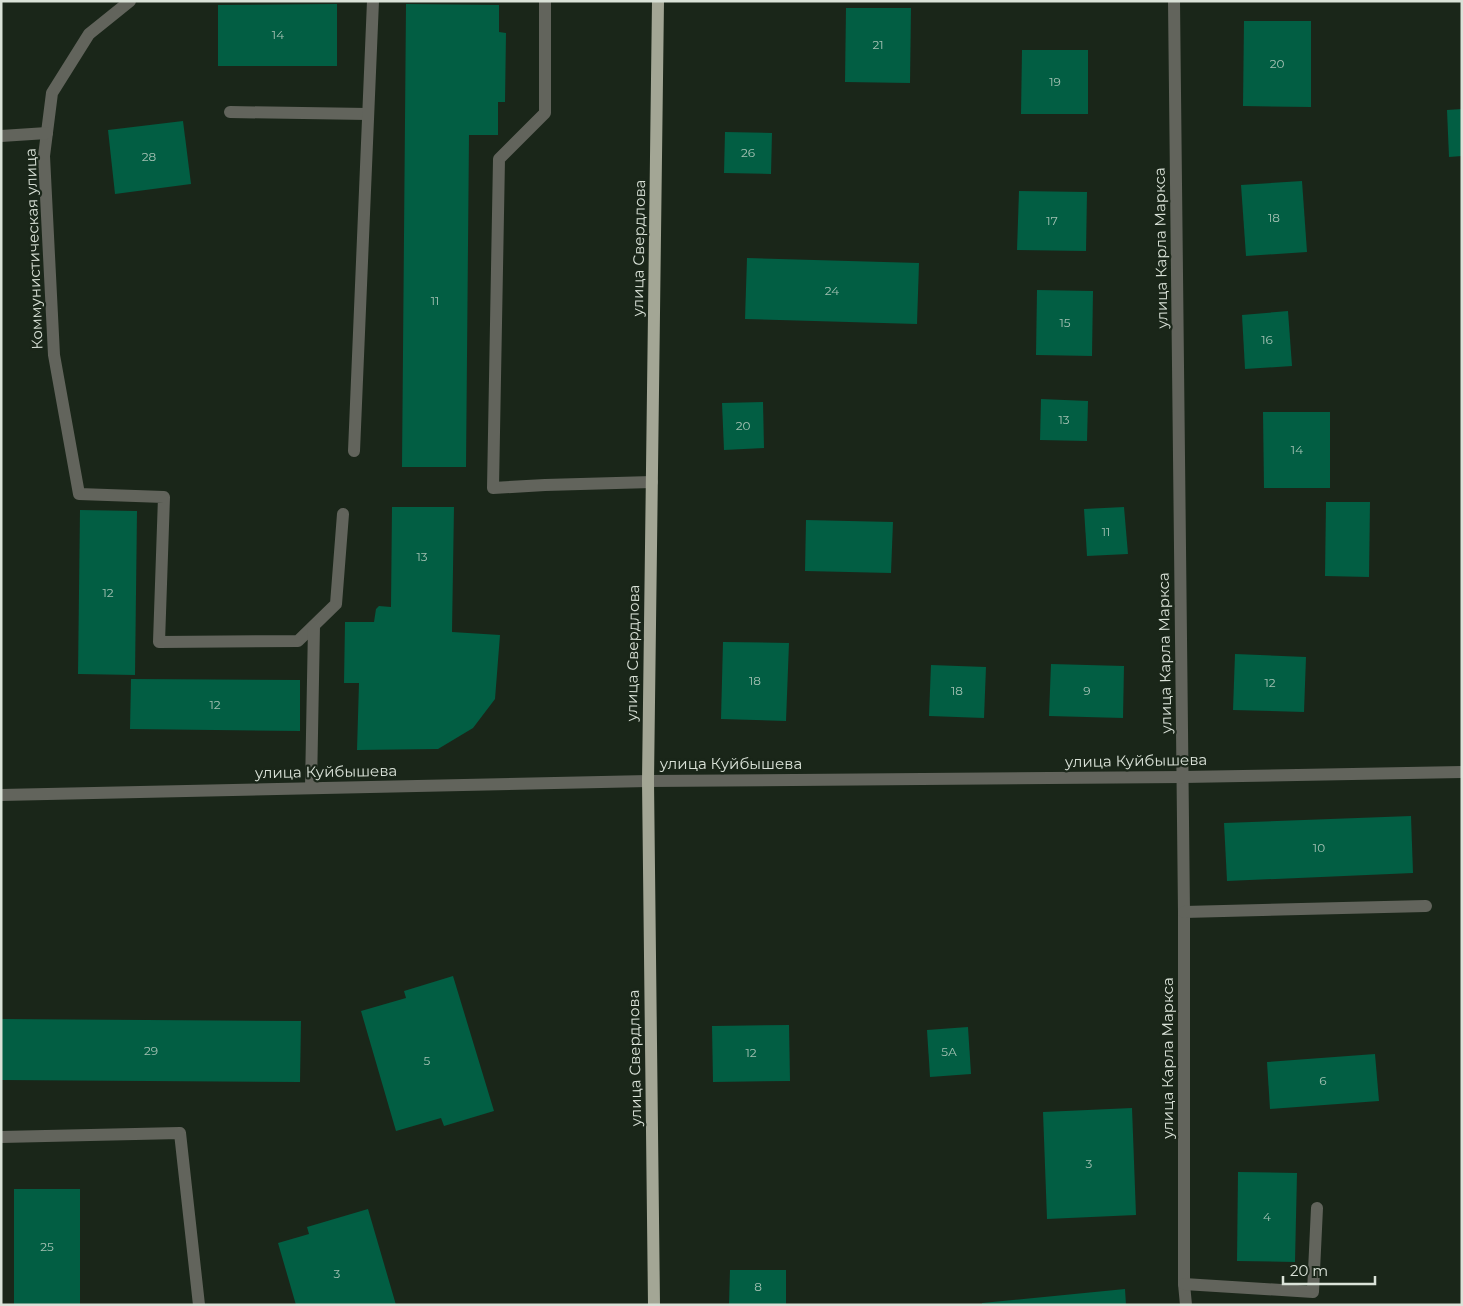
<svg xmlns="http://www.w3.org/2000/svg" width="1463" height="1306" font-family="Montserrat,sans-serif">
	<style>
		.building { fill: #025e43 }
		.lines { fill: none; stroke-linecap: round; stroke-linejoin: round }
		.minor { stroke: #62645c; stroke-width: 12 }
		.major { stroke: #a3a695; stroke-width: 12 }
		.labels { text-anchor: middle; stroke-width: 4.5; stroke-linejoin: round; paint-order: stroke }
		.number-label { font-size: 12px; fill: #a4c1b3 }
		.street-label { font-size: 15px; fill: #dae2d8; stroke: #1a2619 }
	</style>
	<rect width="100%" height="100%" fill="#1a2619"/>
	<!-- building -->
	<g class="building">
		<polygon points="337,4 337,66 218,66 218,5"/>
		<polygon points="406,4 499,5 499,32 506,33 505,102 498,102 498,135 469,135 466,467 402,467"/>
		<polygon points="846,8 911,8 910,83 845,82"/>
		<polygon points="1244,21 1311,21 1311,107 1243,106"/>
		<polygon points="1022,50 1088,50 1088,114 1021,114"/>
		<polygon points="1462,109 1462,156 1449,157 1447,110"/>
		<polygon points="183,121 191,184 115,194 108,130"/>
		<polygon points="725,132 772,133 771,174 724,173"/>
		<polygon points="1302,181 1307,252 1246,256 1241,185"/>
		<polygon points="1019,191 1087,192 1086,251 1017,250"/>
		<polygon points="747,258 919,263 917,324 745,319"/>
		<polygon points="1037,290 1093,291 1092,356 1036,355"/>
		<polygon points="1288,311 1292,366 1245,369 1242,315"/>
		<polygon points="1041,399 1088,401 1087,441 1040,440"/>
		<polygon points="763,402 764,448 724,450 722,403"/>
		<polygon points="1263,412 1330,412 1330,488 1264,488"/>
		<polygon points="1326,502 1370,502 1369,577 1325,576"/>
		<polygon points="392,507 454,507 452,632 500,635 495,699 473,728 438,749 357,750 359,683 344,683 345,622 374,622 376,609 379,606 391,607"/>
		<polygon points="1124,507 1128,554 1087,556 1084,509"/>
		<polygon points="80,510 137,511 135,675 78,674"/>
		<polygon points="806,520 893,522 891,573 805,571"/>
		<polygon points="723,642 789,643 786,721 721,719"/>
		<polygon points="1235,654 1306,657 1304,712 1233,710"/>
		<polygon points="1051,664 1124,666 1123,718 1049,716"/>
		<polygon points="931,665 986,667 984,718 929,716"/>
		<polygon points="131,679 300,680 300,731 130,729"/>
		<polygon points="1411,816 1413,873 1227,881 1224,823"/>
		<polygon points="453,976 494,1111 444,1126 441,1118 396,1131 361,1011 406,998 404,991"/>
		<polygon points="1,1019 301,1021 300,1082 1,1080"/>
		<polygon points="789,1025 790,1081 713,1082 712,1026"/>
		<polygon points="968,1027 971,1074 930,1077 927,1030"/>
		<polygon points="1375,1054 1379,1101 1270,1109 1267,1062"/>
		<polygon points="1132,1108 1136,1215 1047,1219 1043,1112"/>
		<polygon points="1238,1172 1297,1173 1295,1262 1237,1261"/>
		<rect x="14" y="1189" width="66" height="116"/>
		<polygon points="368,1209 396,1305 296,1305 278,1243 309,1234 307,1227"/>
		<polygon points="730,1270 786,1270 786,1305 729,1305"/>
		<polygon points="1125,1289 1126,1305 982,1305 982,1303"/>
	</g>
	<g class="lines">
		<!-- minor -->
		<g class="minor">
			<polyline points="130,1 89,34 52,93 44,156 54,355 79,494 164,497 159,642 298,641 336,604 343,514"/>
			<polyline points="545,1 545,113 499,159 493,488 545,485 652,482"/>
			<polyline points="1174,1 1184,912 1184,1284 1186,1305"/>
			<polyline points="230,112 368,114"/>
			<polyline points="1,136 47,133"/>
			<polyline points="354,451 373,1"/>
			<polyline points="311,788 314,626"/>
			<polyline points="1,795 648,781 1183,777 1462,772"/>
			<polyline points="1184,912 1426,906"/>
			<polyline points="1,1137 180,1133 199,1305"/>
			<polyline points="1184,1284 1313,1292 1317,1208"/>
		</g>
		<!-- major -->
		<polyline class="major" points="654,1305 648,781 658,1"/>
	</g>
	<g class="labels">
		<!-- number labels -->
		<g class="number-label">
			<text x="278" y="39">14</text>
			<text x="878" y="49">21</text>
			<text x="1277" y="68">20</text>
			<text x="1055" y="86">19</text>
			<text x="748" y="157">26</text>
			<text x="149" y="161">28</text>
			<text x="1274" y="222">18</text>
			<text x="1052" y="225">17</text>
			<text x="832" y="295">24</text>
			<text x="435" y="305">11</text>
			<text x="1065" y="327">15</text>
			<text x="1267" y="344">16</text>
			<text x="1064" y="424">13</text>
			<text x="743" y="430">20</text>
			<text x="1297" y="454">14</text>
			<text x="1106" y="536">11</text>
			<text x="422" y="561">13</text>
			<text x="108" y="597">12</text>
			<text x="755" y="685">18</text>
			<text x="1270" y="687">12</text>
			<text x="957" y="695">18</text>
			<text x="1087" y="695">9</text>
			<text x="215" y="709">12</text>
			<text x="1319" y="852">10</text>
			<text x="151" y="1055">29</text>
			<text x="949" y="1056">5А</text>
			<text x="751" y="1057">12</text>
			<text x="427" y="1065">5</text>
			<text x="1323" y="1085">6</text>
			<text x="1089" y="1168">3</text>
			<text x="1267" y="1221">4</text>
			<text x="47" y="1251">25</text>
			<text x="337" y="1278">3</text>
			<text x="758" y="1291">8</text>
		</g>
		<!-- street labels -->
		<g class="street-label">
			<text transform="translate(639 248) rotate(-89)" y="5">улица Свердлова</text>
			<text transform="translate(1161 248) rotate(-91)" y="5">улица Карла Маркса</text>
			<text transform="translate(34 249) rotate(-92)" y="5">Коммунистическая улица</text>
			<text transform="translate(633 653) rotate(-89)" y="5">улица Свердлова</text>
			<text transform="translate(1165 653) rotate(-91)" y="5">улица Карла Маркса</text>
			<text transform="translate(1136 761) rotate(-1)" y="5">улица Куйбышева</text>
			<text x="731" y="769">улица Куйбышева</text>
			<text transform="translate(326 772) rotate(-1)" y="5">улица Куйбышева</text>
			<text transform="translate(635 1058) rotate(-91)" y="5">улица Свердлова</text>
			<text transform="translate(1168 1058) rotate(-90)" y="5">улица Карла Маркса</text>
		</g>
	</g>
	<!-- border -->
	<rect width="1463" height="1306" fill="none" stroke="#dae2d8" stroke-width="5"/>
	<!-- scale -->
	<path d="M1283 1276v8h92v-8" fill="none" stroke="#dae2d8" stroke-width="2.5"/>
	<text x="1290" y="1276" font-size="15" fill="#dae2d8" stroke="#1a2619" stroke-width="4" paint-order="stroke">20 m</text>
</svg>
